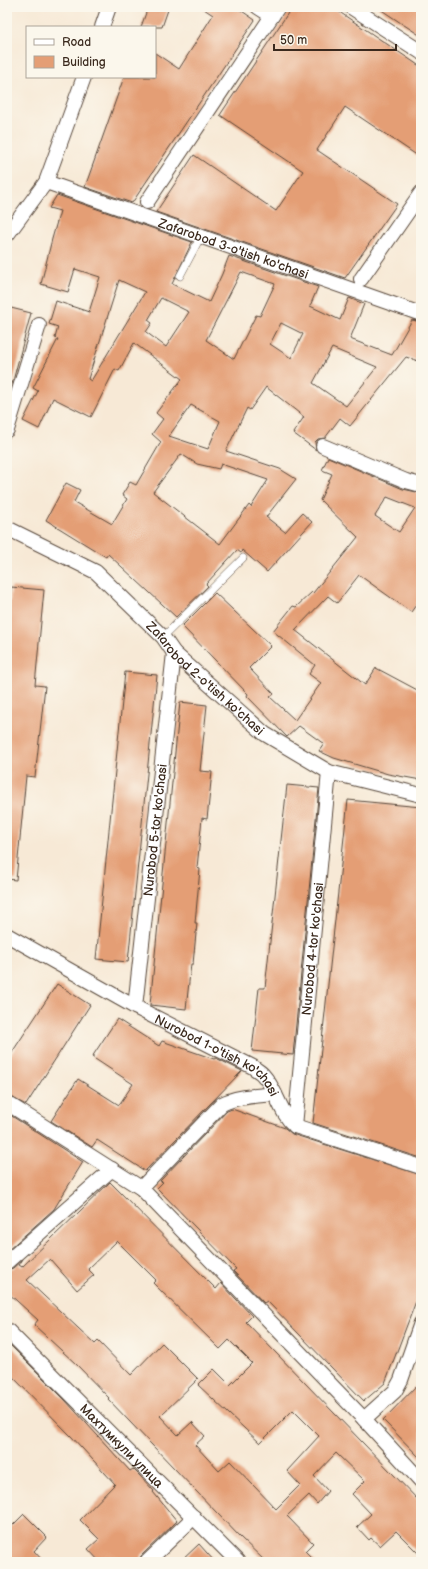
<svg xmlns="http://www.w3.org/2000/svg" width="428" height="1569" font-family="'Balsamiq Sans',sans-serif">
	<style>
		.building { fill: #e49e75; fill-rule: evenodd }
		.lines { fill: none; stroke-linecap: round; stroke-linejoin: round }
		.lane-casing { stroke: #57473a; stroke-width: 8 }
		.street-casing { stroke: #57473a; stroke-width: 16 }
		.lane { stroke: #fff; stroke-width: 7 }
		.street { stroke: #fff; stroke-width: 14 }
		.labels { text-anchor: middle; stroke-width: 4; stroke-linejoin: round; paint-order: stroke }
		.street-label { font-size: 13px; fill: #3b2a1e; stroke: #fbf7ec }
	</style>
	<rect width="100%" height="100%" fill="#fbf7ec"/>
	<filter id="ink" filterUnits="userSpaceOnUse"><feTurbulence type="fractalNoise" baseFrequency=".025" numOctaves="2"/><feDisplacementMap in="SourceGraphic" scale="8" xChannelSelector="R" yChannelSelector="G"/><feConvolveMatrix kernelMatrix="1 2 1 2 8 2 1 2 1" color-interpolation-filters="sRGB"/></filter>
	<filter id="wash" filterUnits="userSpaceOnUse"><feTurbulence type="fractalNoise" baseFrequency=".012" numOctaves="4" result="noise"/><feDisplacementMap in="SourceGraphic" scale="16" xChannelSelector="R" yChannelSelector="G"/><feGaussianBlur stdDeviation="0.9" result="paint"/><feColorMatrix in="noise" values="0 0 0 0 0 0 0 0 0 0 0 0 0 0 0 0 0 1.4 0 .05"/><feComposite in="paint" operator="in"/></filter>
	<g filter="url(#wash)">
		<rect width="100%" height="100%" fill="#f7e9d6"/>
		<g id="blocks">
			<!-- building -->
			<g class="building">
				<polygon points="148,7 169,7 162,27 141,27"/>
				<polygon points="201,7 236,7 255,20 132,203 85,187 124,77 155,77 155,53 179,69 213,15"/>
				<polygon points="292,7 332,7 421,67 421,158 345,107 317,150 397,204 345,278 156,212 194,155 276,211 303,171 220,115"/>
				<polygon points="377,7 421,7 421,36 401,23"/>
				<path d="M57 195 192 242 172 284 209 302 222 274 229 256 318 287 310 306 340 320 349 298 364 304 350 339 392 355 412 320 421 322V362L406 357 350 426 340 418 325 438 318 439 315 442 316 450 293 433 304 417 266 387 250 410 247 408 226 451 280 469 296 479 266 517 285 532 302 513 312 522 267 572 242 550 241 553 237 550 206 584 208 586 176 617 108 554 106 557 46 520 66 483 80 490 74 502 112 524 127 499 122 495 130 482 136 485 161 442 152 434 163 419 156 413 182 379 134 343 119 371 115 369 91 417 53 398 39 429 23 421 38 391 33 388 58 339 55 338 58 327 49 324 56 301 89 312 100 277 75 269 68 292 41 284 52 239 60 211 49 208ZM241 272 275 284 260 316 256 315 234 359 206 340ZM119 280 145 292 91 381 88 379ZM161 298 189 312 166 347 146 332 152 323 148 320ZM281 323 303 334 291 358 270 344ZM332 348 377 367 346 406 313 383ZM191 405 220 421 208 449 169 436ZM181 454 197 464 219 469 221 464 268 480 251 507 249 505 220 544 153 492Z"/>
				<polygon points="7,307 31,313 10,392 7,391"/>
				<path d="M328 457 403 489 421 493V598L411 612 359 575 337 603 328 596 295 630 365 685 376 668 421 692V780L388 774 334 758 319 751 324 744 299 726 287 737 247 696 248 694 182 626 215 593 271 646 249 668 274 694 270 697 295 720 321 683 309 674 315 665 273 631 293 606 296 607 312 592 313 593 358 537 320 500 332 474 322 470ZM387 497 415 508 399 532 375 516Z"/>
				<polygon points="11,587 44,590 35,685 45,686 35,777 26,776 16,880 7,879 7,641"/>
				<polygon points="125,672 157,675 128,962 96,959"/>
				<polygon points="180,702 207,705 200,771 212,772 207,819 202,818 197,868 200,869 195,923 197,923 193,964 191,964 186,1009 150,1005"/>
				<polygon points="287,785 319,788 293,1055 252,1051 259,988 265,988"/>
				<polygon points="348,800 421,807 421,1158 313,1123"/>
				<polygon points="57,984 90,1005 26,1105 7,1095 7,1060"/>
				<polygon points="117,1019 159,1046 162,1041 214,1059 216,1058 242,1071 145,1171 97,1140 92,1147 51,1121 78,1079 119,1105 133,1084 92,1057"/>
				<polygon points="232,1109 285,1128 292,1134 421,1175 421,1288 385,1383 364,1401 267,1301 264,1303 233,1271 236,1269 157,1188 163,1182 160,1181 227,1111"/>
				<polygon points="7,1113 83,1162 54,1209 7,1251"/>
				<path d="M110 1182 216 1289 221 1283 252 1316 246 1322 421 1503V1556L396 1531 380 1546 371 1538 369 1540 357 1527 371 1514 352 1494 365 1481 336 1453 314 1476 328 1491 317 1504 309 1495 287 1516 313 1543 305 1551 316 1562H266L240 1537 108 1399 109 1398 76 1364 34 1325 38 1320 7 1292V1270L13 1268 23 1259 19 1265 22 1267ZM117 1241 156 1280 153 1283 220 1349 229 1340 252 1363 230 1385 214 1369 198 1385 260 1443 293 1410 319 1436 287 1471 300 1485 276 1509 230 1461 219 1471 195 1445 205 1436 192 1422 178 1435 160 1416 198 1379 162 1343 131 1375 98 1341 95 1344 27 1280 50 1259 77 1290 94 1275 88 1269Z"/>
				<polygon points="7,1342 65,1400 130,1471 133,1469 140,1476 154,1491 153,1492 177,1521 141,1556 139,1562 100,1562 88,1549 99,1539 80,1520 115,1484 71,1436 7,1371"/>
				<polygon points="421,1381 421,1459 383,1420"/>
				<polygon points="24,1514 47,1537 34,1551 44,1562 15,1562 7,1554 7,1531"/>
				<polygon points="199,1544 215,1562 180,1562"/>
			</g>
		</g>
	</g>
	<g filter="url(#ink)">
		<use href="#blocks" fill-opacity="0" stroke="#57473a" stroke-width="1"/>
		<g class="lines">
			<!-- lane casing -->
			<g class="lane-casing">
				<g id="lane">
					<polyline points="180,276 201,236"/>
					<polyline points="163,637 243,558"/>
				</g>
			</g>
			<!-- street casing -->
			<g class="street-casing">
				<g id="street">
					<polyline points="258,7 272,16"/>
					<polyline points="351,7 421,52"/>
					<polyline points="102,27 109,7"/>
					<path id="s1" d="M46 182 421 314"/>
					<polyline points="147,202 278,7"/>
					<polyline points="7,235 46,182 84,77"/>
					<polyline points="361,279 421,193"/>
					<polyline points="7,430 39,325"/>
					<polyline points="323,446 406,481 421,485"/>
					<path id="s2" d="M7 528 96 572 163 637 174 653 265 734 329 772 421 795"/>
					<path id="s3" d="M7 935 135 1007 253 1067C256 1070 261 1072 263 1075 277 1090 279 1112 295 1126L421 1167"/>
					<path id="s4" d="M135 1007 174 653"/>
					<polyline points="7,1103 141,1188 364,1419 421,1481"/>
					<path id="s5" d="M295 1126 329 772"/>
					<path d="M141 1188 222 1104C237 1096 258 1096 275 1094"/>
					<polyline points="7,1262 112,1169"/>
					<path id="s6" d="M7 1330 238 1562"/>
					<polyline points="364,1419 395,1391 401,1380 421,1323"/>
					<polyline points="147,1562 194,1517"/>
				</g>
			</g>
			<!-- lane -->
			<use href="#lane" class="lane"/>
			<!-- street -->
			<use href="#street" class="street"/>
		</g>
	</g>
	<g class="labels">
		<!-- street labels -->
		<g class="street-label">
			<text dy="5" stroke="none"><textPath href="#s1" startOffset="199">Zafarobod 3-o'tish ko'chasi</textPath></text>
			<text dy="5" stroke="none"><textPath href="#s2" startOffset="252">Zafarobod 2-o'tish ko'chasi</textPath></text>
			<text dy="5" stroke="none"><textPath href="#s4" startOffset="178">Nurobod 5-tor ko'chasi</textPath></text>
			<text dy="5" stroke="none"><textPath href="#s5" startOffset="178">Nurobod 4-tor ko'chasi</textPath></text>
			<text dy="5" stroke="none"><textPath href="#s3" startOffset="243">Nurobod 1-o'tish ko'chasi</textPath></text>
			<text dy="5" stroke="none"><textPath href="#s6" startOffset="163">Махтумкули улица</textPath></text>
		</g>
	</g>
	<!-- margin -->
	<rect width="428" height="1569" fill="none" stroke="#fbf7ec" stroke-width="24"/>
	<!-- legend -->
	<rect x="26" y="26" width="130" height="52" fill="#fbf7ec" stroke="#aea59a"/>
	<rect x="34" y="39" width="20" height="6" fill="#ffffff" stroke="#aea59a"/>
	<text x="62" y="46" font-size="12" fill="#3b2a1e">Road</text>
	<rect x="34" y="56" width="20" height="12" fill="#e49e75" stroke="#aea59a"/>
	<text x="62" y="66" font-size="12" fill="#3b2a1e">Building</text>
	<!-- scale -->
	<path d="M274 44v6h122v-6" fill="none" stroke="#3b2a1e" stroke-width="2"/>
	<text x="280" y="44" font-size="12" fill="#3b2a1e" stroke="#fbf7ec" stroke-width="3" paint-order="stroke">50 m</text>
</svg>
